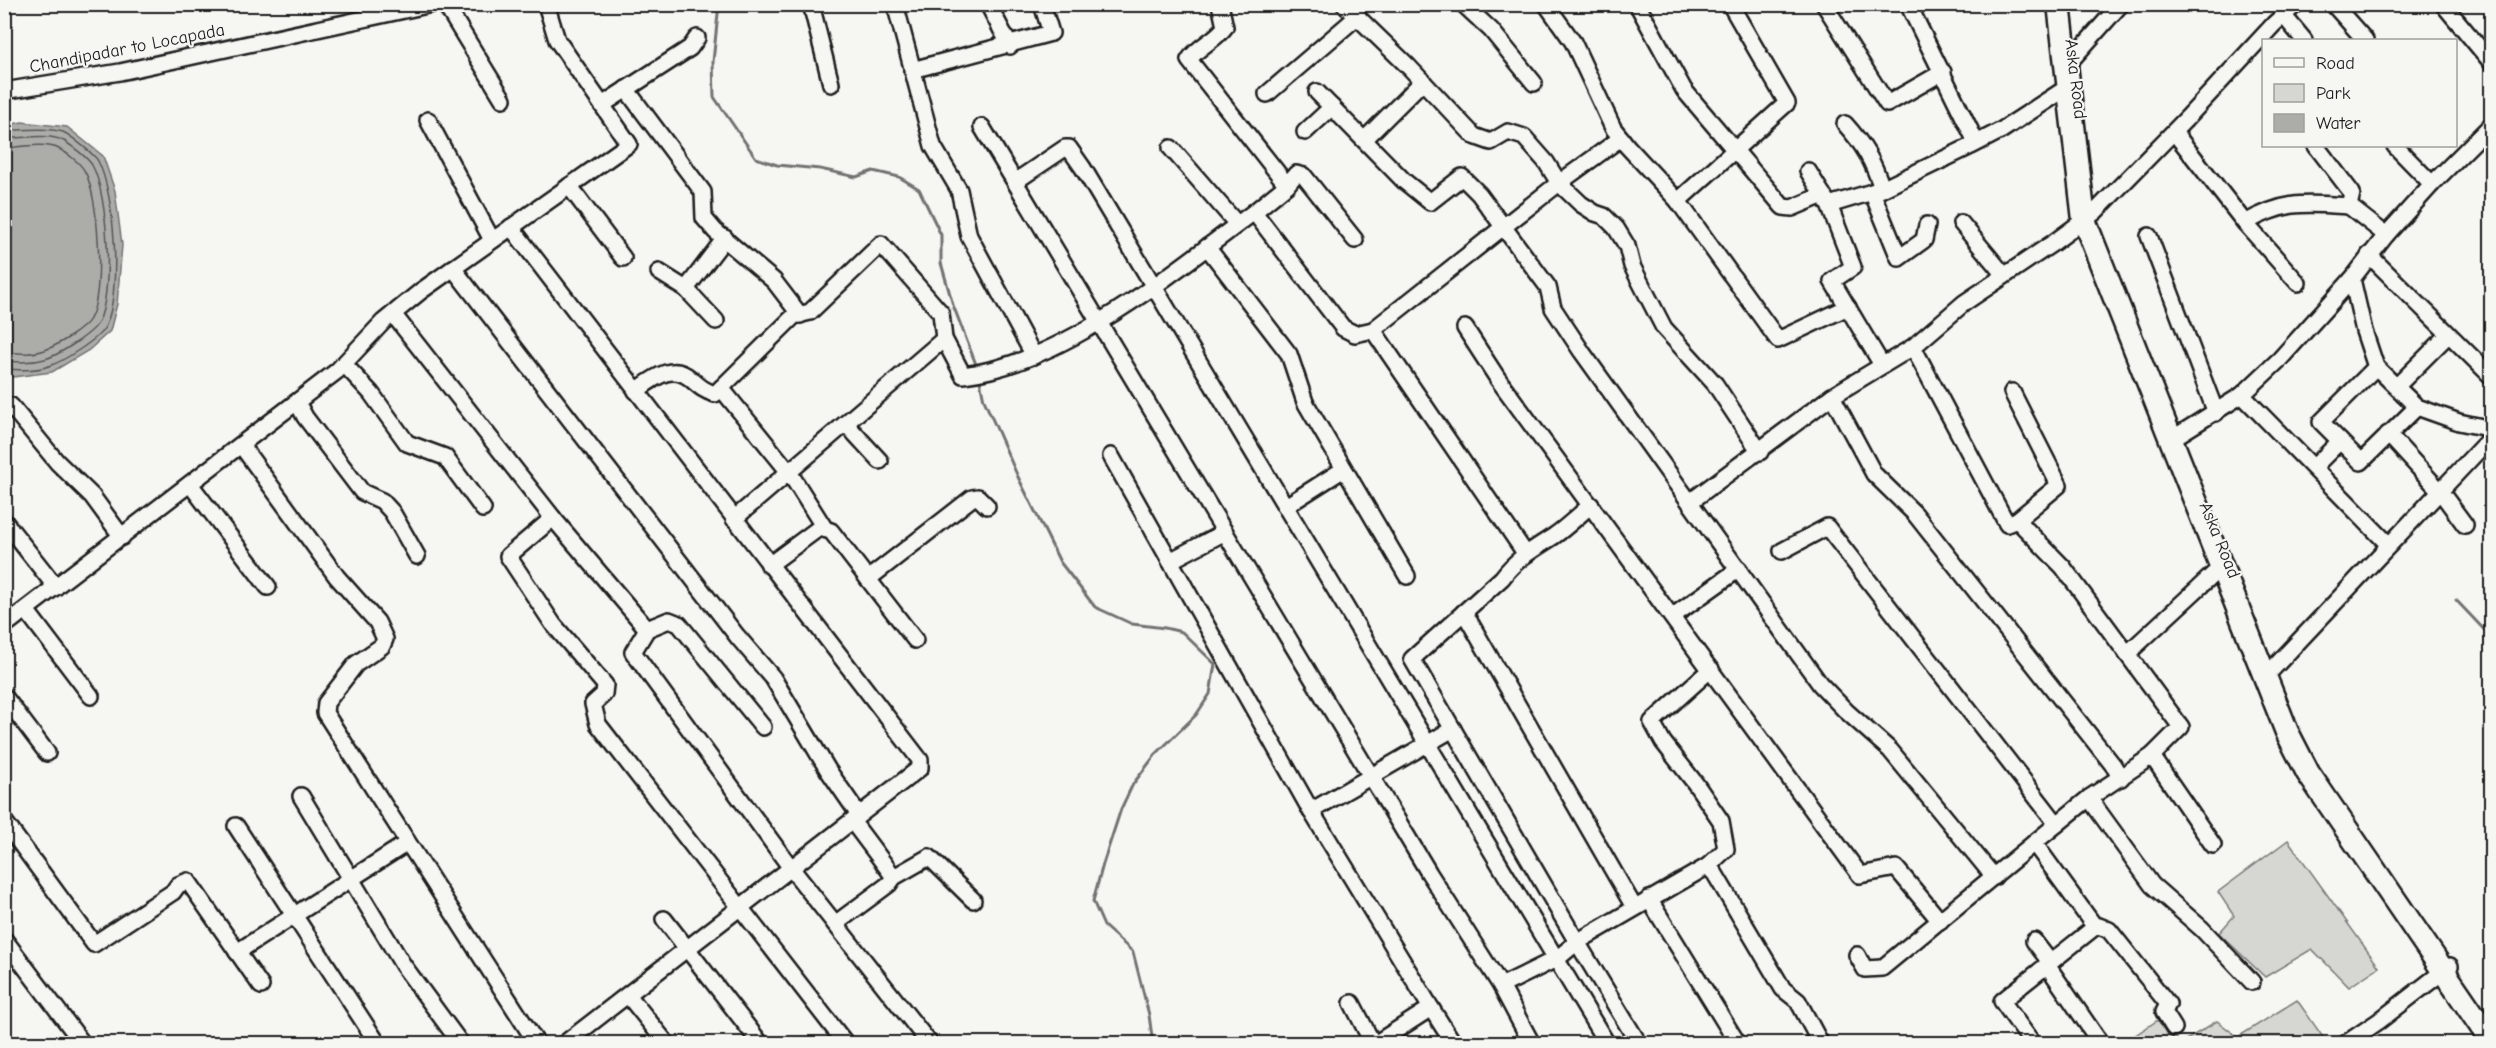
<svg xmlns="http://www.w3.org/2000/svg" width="2496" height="1048" font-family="'Comic Neue',sans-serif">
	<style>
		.green { fill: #d6d6d2; stroke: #797977; stroke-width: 1.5 }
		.water { fill: #acaca9; stroke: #727271; stroke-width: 1.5 }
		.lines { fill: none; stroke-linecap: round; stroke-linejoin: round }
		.shore { stroke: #565654; stroke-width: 1.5 }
		.stream { stroke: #727271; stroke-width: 3 }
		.minor-casing { stroke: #1c1c1c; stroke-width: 20 }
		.highway-casing { stroke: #1c1c1c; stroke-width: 27 }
		.minor { stroke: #f6f6f2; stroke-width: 15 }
		.highway { stroke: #f6f6f2; stroke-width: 22 }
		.labels { text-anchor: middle; stroke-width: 4.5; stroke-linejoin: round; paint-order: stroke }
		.street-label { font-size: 18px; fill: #1c1c1c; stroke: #f6f6f2 }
	</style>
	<rect width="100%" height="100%" fill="#f6f6f2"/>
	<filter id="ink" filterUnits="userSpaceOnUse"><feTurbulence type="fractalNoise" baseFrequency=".0167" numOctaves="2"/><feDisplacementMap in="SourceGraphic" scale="12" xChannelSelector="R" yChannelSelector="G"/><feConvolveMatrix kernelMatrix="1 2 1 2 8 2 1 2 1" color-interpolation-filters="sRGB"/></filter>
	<g filter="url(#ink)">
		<!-- green -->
		<g class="green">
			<polygon points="2288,840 2379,967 2349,987 2312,949 2265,977 2219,933 2234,916 2218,892"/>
			<polygon points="2297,1000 2327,1043 2122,1044 2158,1020 2181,1043 2217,1021 2238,1037"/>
		</g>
		<!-- water -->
		<polygon class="water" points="22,122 67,127 103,156 115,191 122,245 117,304 110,331 89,350 52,372 13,377 4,374 4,126"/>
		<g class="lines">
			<!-- shore -->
			<g class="shore">
				<path d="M4 131C23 130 45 127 63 132 69 134 96 156 98 161 115 193 122 295 105 327 99 339 62 362 49 366 35 371 19 370 4 369"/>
				<path d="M4 139C20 138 50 133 64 141 72 146 87 157 92 165 108 193 114 295 98 323 92 334 57 356 45 359 31 363 18 362 4 361"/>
				<path d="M4 148C20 147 45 142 59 149 66 152 80 163 84 170 99 194 105 294 90 319 85 329 56 346 45 350 32 355 18 353 4 352"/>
			</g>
			<!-- stream -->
			<g class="stream">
				<polyline points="719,4 713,62 714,97 756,158 777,165 820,169 856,177 873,171 899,177 919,189 941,235 941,263 953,305 977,367"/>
				<polyline points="979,376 984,400 1018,477 1060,562 1095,607 1132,624 1165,628 1182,632 1215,664 1210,694 1196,715 1156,754 1133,784 1121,809 1103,864 1093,901 1104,926 1133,952 1149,1015 1153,1044"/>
				<polyline points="2456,600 2492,638"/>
			</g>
			<!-- minor casing -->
			<g class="minor-casing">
				<g id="minor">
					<polyline points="445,4 503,99"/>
					<polyline points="811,4 831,84"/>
					<polyline points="895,4 933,146 959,190 969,236 1034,356"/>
					<polyline points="988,4 1010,46"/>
					<path d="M1220 4 1225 27C1215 41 1198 46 1189 60L1287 185 1254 212 1343 328 1355 334 1373 330"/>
					<polyline points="1344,4 1409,67 1474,136 1491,142 1508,132 1524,137 1546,162 1559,183 1373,330 1525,553"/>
					<polyline points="1463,4 1491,30 1534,83"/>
					<polyline points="1546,4 1573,42 1613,128 1627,146 1678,201 1778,340 1848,307"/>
					<polyline points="1637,4 1684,90 1783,207 1792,208 1823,195"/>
					<polyline points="1824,4 1887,104 1943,72"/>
					<polyline points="1908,4 1976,142"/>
					<polyline points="2333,4 2365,40"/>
					<polyline points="2443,4 2492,63"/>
					<polyline points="2284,16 2304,40"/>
					<polyline points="2073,58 2121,4"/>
					<polyline points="912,70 1051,33 1042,4"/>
					<polyline points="626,89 703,192 704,218 715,231 774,281 800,315"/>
					<polyline points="4,91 120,72 432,4"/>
					<polyline points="1317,92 1404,181 1430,202 1462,177 1479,194 1548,287 1553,308 1582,352 1820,684 1846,711 1890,750 1994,877"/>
					<polyline points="1267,94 1358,16"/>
					<polyline points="602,105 690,48 697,38"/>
					<polyline points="428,120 492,240"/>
					<path d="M1845 124C1863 144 1874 162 1882 189"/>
					<polyline points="982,127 1429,873 1501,986 1558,958 1577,942 1708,866 1726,849 1721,821 1695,783 1663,742 1652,722 1711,669"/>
					<polyline points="1305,132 1332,107"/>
					<path d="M2174 132 2245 223C2285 200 2305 203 2349 206"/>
					<polyline points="1621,138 1559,183 1581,204 1595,213 1604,216 1616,228 1627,246 1632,266 1664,328 1715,384 1760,452"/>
					<polyline points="1364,140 1423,81"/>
					<polyline points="2316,146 2352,193 2349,206 2386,235"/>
					<polyline points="2395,146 2432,184"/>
					<polyline points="1171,148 1237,224"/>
					<polyline points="1808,171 1829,205 1853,267 1832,281 1882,365"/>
					<polyline points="1016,181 1065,148 1069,148 1083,168 1607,1044"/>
					<polyline points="1287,185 1296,174 1304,176 1355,240"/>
					<polyline points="569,186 623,258"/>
					<polyline points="1872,192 1899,258 1924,240 1927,225"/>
					<polyline points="1678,201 1787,103 1730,4"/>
					<polyline points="1829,205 1882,189 1971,146 2002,130 2068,87"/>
					<polyline points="1961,223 2004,275"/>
					<polyline points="2245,223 2298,283"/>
					<polyline points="511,227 920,760 920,768 564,1044"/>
					<polyline points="2149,236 2216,413"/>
					<polyline points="1207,247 1289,354 1305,402 1407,576"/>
					<polyline points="2369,255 2492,377"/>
					<polyline points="453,268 737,636 773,678 828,770 859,815"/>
					<polyline points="659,272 686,289 716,321"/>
					<polyline points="2352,279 2364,331 2376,367 2417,407 2459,422 2492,429"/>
					<polyline points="686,289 725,238"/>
					<polyline points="393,314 553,518 647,629"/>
					<polyline points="1465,328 1498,379 1860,875 1896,868 1940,921"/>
					<polyline points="1913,347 2007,524 2017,520 2059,485 2012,392"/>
					<polyline points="344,364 371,393 407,443 445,457 483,509"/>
					<polyline points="2376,367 2321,422 2361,462 2417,407"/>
					<polyline points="2397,386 2448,335"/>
					<polyline points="721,388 789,472 825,529"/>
					<path d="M636 391C653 379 672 362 691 379 699 386 704 391 715 394L794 316 810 312 881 244 941 313 944 339 963 375C1061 365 1176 270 1254 212"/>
					<polyline points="2242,395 2389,545"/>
					<polyline points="1832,396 1874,474 1915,514 2113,765 2121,778"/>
					<polyline points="297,402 305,417 362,492 382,501 392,512 417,556"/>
					<polyline points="11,406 57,462 92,496 122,537"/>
					<polyline points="846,424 880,461"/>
					<polyline points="2388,434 2440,491 2465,525"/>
					<polyline points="2178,435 2242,395 2280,359 2352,279 2386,235 2432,184 2492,124"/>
					<polyline points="241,445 337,577 377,622 385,639 382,646 356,664 326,703 325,713 537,1044"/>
					<polyline points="1111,456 1311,811"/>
					<polyline points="2314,467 2340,441"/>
					<polyline points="190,484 268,587"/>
					<polyline points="1690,502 1832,396 1913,347 1964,303 2053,243 2095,212 2187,118 2274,24 2296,4"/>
					<path d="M1591 505C1579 515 1567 527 1554 536 1534 549 1517 558 1502 578L1412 659 1577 942 1639 1044"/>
					<polyline points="1286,506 1344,469"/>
					<polyline points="553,518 508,556 553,624 605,685 604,694 593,704 598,724 846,1044"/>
					<polyline points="734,519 944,339"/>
					<polyline points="2017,520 2063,567 2181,727 2152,756 2089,798 2034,843 2095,927 2002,1001 2033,1044"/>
					<polyline points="4,521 56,587"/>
					<polyline points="1782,551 1827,527 2057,824"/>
					<polyline points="1170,561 1225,532"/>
					<polyline points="769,565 819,528 831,531 915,640"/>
					<polyline points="868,579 972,498 978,497 987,506"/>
					<polyline points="26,610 91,696"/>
					<polyline points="1464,612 1634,907"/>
					<polyline points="1673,616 1739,569"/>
					<polyline points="4,626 337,371 383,322 421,291 629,144 557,40 546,4"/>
					<polyline points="2127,654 2220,568"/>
					<polyline points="2265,677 2492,436"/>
					<polyline points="4,696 47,753"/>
					<polyline points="763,727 679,624 669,620 647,629 633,652 791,868 930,1044"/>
					<polyline points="2152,756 2213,845"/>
					<polyline points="301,796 403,965 461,1044"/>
					<polyline points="2089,798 2152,885 2202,929 2252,982"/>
					<polyline points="4,821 94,944 173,892 178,885 188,881 261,986"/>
					<polyline points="852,821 894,877"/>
					<polyline points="236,826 378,1044"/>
					<polyline points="1708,866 1715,874 1783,989 1798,1001 1821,1044"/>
					<polyline points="1649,899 1738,1044"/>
					<polyline points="664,919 761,1044"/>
					<polyline points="835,924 889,884 894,877 929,857 973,900"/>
					<polyline points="2095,927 2099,926 2109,930 2168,1004 2164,1012 2174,1028"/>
					<polyline points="4,939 83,1044"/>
					<polyline points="2034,941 2047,958 2047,965 2101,1044"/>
					<polyline points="237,952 407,843"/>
					<polyline points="1857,955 1865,969 1882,968 2034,843"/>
					<polyline points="1501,986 1532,1044"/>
					<polyline points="628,995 667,1044"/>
					<polyline points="1352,1003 1373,1044"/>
					<polyline points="1431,1008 1454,1044"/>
					<polyline points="1375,1044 1431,1008 1311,811 1453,729"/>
					<polyline points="2345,1044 2379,1021 2450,966"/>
				</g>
			</g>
			<!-- highway casing -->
			<g class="highway-casing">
				<polyline id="highway" points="2059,4 2084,220 2287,732 2308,773 2492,1042"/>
			</g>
			<!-- minor -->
			<use href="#minor" class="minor"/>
			<!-- highway -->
			<use href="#highway" class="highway"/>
		</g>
	</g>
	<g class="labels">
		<!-- street labels -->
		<g class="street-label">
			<text transform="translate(127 48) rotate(-11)" y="6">Chandipadar to Locapada</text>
			<text transform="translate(2076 79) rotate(83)" y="6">Aska Road</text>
			<text transform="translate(2220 540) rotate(68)" y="6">Aska Road</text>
		</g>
	</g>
	<!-- margin -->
	<rect width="2496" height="1048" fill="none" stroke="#f6f6f2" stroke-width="24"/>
	<rect x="12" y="12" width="2472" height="1024" fill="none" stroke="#1c1c1c" stroke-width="2" filter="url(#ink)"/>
	<!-- legend -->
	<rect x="2262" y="39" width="195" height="108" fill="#f6f6f2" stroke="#9f9f9c" stroke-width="1.5"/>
	<rect x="2274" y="58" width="30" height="9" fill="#f6f6f2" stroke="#9f9f9c" stroke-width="1.5"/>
	<text x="2316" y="69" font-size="18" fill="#1c1c1c">Road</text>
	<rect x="2274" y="84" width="30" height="18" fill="#d6d6d2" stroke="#9f9f9c" stroke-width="1.5"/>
	<text x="2316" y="99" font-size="18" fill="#1c1c1c">Park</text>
	<rect x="2274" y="114" width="30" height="18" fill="#acaca9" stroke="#9f9f9c" stroke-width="1.5"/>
	<text x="2316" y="129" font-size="18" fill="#1c1c1c">Water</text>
</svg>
